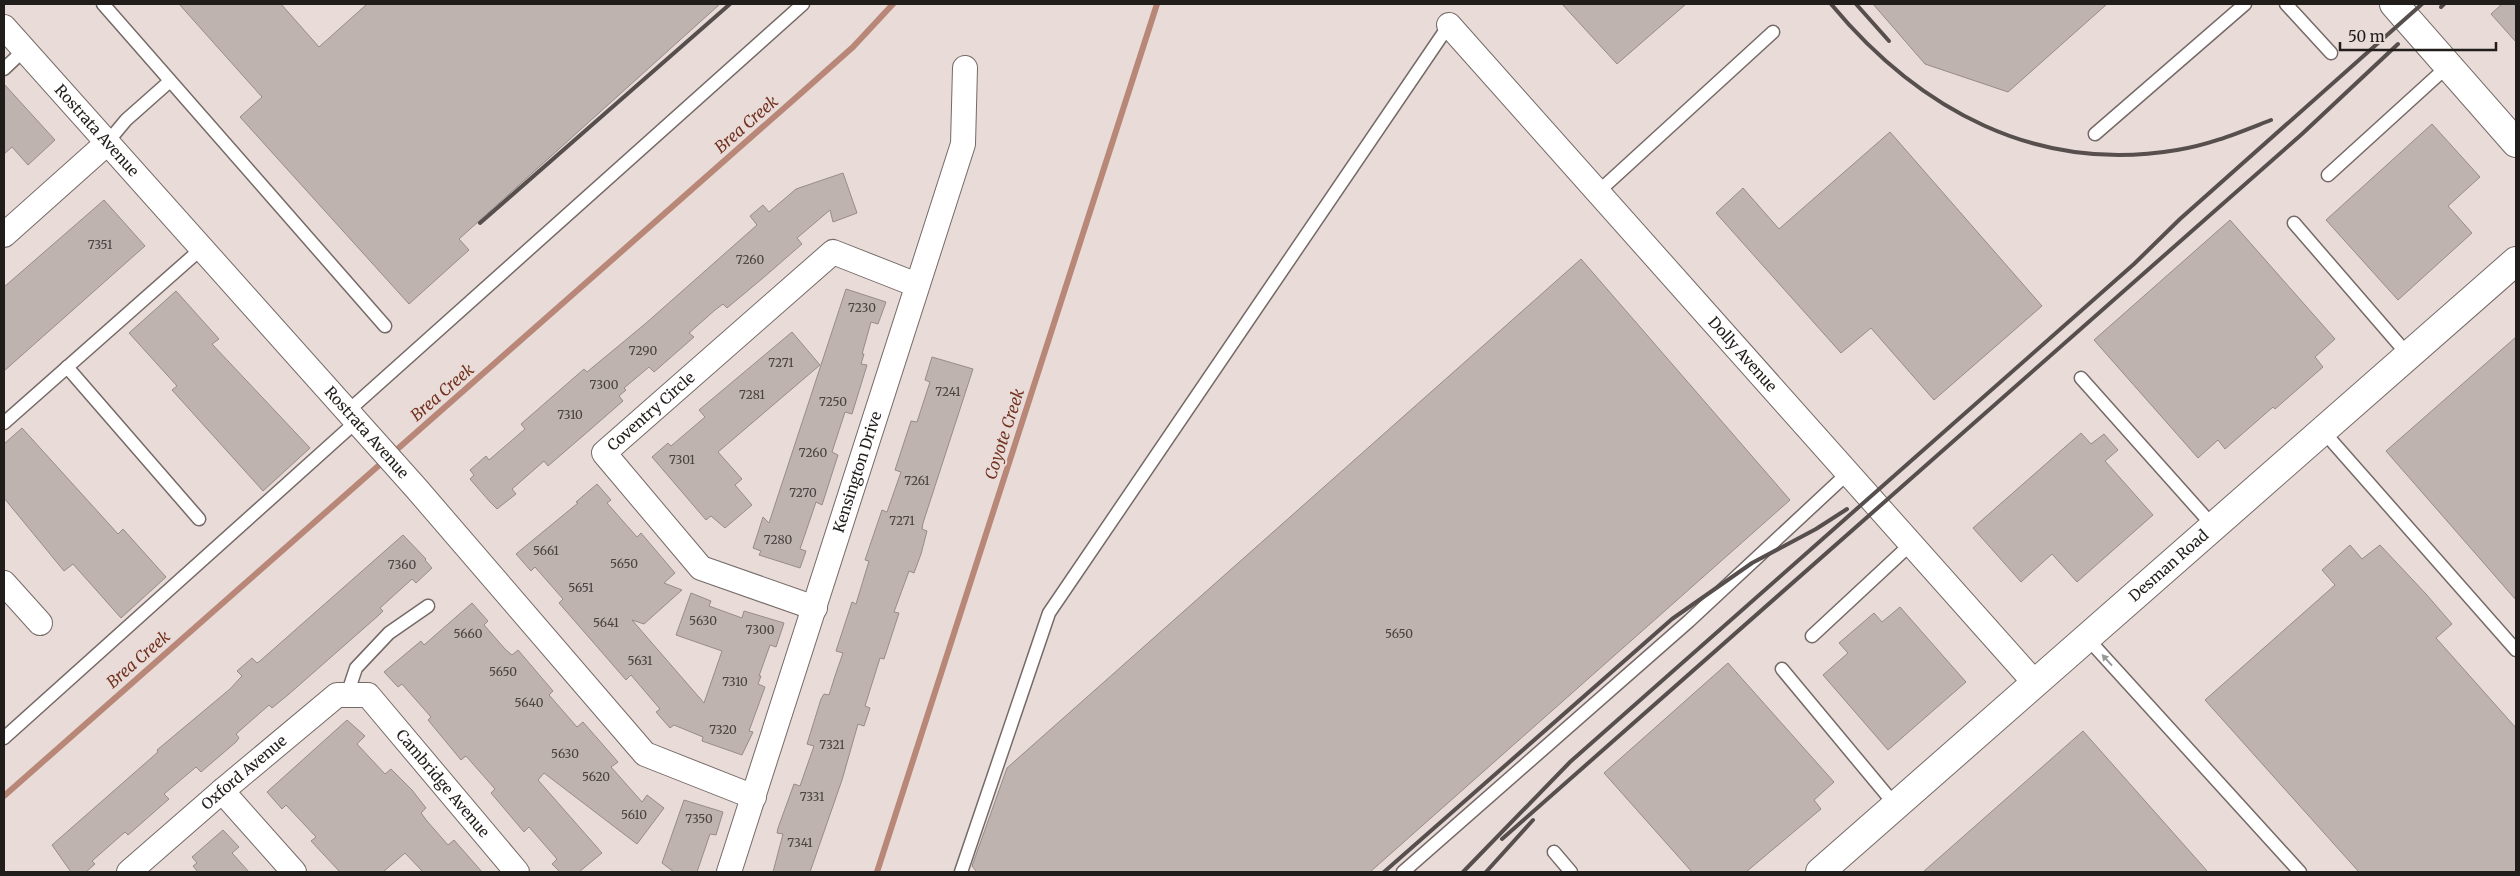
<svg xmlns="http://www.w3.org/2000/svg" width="2520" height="876" font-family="Merriweather,serif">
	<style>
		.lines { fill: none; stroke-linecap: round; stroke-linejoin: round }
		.stream { stroke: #b88778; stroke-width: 6 }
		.building { fill: #bfb3af; stroke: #978c89 }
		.service-casing { stroke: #756a67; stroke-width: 15 }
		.minor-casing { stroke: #756a67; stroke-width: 26 }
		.tertiary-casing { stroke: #756a67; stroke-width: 30 }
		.service { stroke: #fff; stroke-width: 12 }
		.minor { stroke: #fff; stroke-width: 24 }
		.tertiary { stroke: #fff; stroke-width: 28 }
		.rail { stroke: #564f4d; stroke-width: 4 }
		.oneway { fill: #9b9998 }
		.labels { text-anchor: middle; stroke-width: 4; stroke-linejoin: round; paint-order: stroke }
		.number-label { font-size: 12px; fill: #484240 }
		.street-label { font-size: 15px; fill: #211d1b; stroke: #e8dbd8 }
		.water-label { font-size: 16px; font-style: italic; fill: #723220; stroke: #e8dbd8 }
	</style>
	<rect width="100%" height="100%" fill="#e8dbd8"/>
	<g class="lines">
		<!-- stream -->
		<g class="stream">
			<polyline points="4,796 799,95 853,47 893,4"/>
			<polyline points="877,872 1157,4"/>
		</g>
	</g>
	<!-- building -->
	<g class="building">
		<polygon points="179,4 281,4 319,47 367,4 720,4 459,239 469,250 409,304 240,117 262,97"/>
		<polygon points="1562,4 1686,4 1617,64"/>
		<polygon points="1873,4 2107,4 2008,92 1925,64"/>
		<polygon points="2502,4 2516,4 2516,42 2491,14"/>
		<polygon points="4,84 55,140 28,165 12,147 4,154"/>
		<polygon points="2432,124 2480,177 2448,206 2472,233 2398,300 2326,220"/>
		<polygon points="1890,132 2042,306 1934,400 1871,328 1841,353 1716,213 1743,188 1779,229"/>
		<polygon points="843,173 857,213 833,222 830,210 797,238 802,244 763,278 727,308 723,304 715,310 689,333 694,337 654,372 649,367 624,388 626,390 619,396 623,401 584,435 548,466 544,461 512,489 516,494 497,509 490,502 470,479 474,475 470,470 486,456 489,460 525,429 521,424 584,369 587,372 645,324 757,225 750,216 763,205 769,212 796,189"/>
		<polygon points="104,200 145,246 4,371 4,287"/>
		<polygon points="2230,220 2335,339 2315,357 2323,367 2275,409 2273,407 2225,449 2218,440 2198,458 2094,340"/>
		<polygon points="1581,259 1790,500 1370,872 977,872 972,866 1007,768"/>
		<polygon points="846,289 886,302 878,324 871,322 862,354 864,354 861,364 867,365 852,414 845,412 832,452 838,455 822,505 816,502 800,549 806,551 800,568 759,555 761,551 753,548 763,517 769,523"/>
		<polygon points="176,291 219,339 212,344 310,448 263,491 172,390 177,386 129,333"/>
		<polygon points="792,332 820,365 718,452 742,479 735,485 752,505 725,528 711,516 706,520 652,457 668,443 671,446 705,417 699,410"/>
		<polygon points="2516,337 2516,600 2386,451"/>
		<polygon points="932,357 973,369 923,523 922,529 927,531 921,554 914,573 909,571 894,612 899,613 884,659 880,658 865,706 870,708 864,726 858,724 842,780 810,872 773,872 783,834 777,833 778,828 794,784 800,786 814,746 807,744 821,699 824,694 829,695 835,676 843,653 836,651 852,602 856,604 869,561 865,560 882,510 887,512 901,472 895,470 911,421 917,422 930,382 925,380"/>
		<polygon points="22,428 118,534 123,529 166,577 121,618 73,564 64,571 4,498 4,444"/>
		<polygon points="2081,433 2091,444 2104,434 2118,450 2105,461 2153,515 2077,582 2052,554 2021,582 1973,528"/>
		<polygon points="597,484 611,500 607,503 637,537 641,533 675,573 664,583 682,590 644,624 632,620 704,703 722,651 676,635 691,593 711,601 709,606 742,618 744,611 784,623 776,647 770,645 759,676 761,676 758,684 765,687 749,731 753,732 742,755 702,741 703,737 674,725 670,728 656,712 660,709 631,675 626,680 559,603 563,599 535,567 531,571 516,554 578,503 576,502"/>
		<polygon points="403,535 426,559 425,560 432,568 416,583 412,579 380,608 383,611 379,615 289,694 272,708 269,705 236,734 239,738 236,742 201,772 196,767 164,794 169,799 128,835 125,832 92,861 95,864 86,872 71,872 52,845 158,752 157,750 230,689 242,676 237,671 252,658 257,663 260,661"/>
		<polygon points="2350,545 2362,559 2380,545 2426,594 2452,624 2436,638 2516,728 2516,872 2359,872 2205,700 2335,585 2322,570"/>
		<polygon points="472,603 488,621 484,625 505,649 512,655 518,650 553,691 549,695 577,727 583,722 618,762 611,767 642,802 647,795 664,808 637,844 544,773 538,780 602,853 579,872 560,872 552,864 557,859 529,827 524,832 491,793 495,789 466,756 461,760 428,720 431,717 402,684 398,687 384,672 421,641 424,645"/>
		<polygon points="1900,607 1966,682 1888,750 1823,675 1848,653 1839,643 1874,613 1882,622"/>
		<polygon points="1728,663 1834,782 1814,800 1821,809 1746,872 1692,872 1604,773"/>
		<polygon points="347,720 365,736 357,744 385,774 391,769 412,790 426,808 421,813 427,821 448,845 454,840 482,872 423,872 405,853 383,872 340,872 311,841 316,837 286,805 282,809 267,792"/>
		<polygon points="2083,731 2208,872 1923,872"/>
		<polygon points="684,800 723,812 716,835 710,834 697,872 674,872 662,863"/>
		<polygon points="223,830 239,847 232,853 249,872 198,872 193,866 197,863 192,857"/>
	</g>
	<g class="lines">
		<!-- service casing -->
		<g class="service-casing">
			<g id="service">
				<polyline points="103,4 385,326"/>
				<polyline points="2286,4 2331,53"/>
				<polyline points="4,69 24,50"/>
				<polyline points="2095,134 2245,4"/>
				<polyline points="106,144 126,120 170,81"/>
				<polyline points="2328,175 2449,65"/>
				<polyline points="1598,192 1773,32"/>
				<polyline points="2294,223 2409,356"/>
				<polyline points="67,367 199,519"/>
				<polyline points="2081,378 2214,527"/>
				<polyline points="348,411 803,4"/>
				<polyline points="4,423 201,249"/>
				<polyline points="2323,431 2516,650"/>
				<polyline points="1812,636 1912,543"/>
				<polyline points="2087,638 2300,872"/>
				<polyline points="1782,669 1896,806"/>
				<polyline points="347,695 356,668 389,633 428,606"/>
				<polyline points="4,738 357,421"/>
				<polyline points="1554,852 1571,872"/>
				<polyline points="961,872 1049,613 1449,25"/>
				<polyline points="1403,872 1689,621 1849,472"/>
			</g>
		</g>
		<!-- minor casing -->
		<g class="minor-casing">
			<g id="minor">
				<path id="s1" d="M1449 25 2035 683"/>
				<path id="s2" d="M4 27 416 488 645 754 754 797"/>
				<polyline points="4,235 106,144"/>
				<polyline points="4,583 40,623"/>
				<path id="s3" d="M815 608 701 568 604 453 833 252 917 285"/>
				<polyline points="222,791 294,872"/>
				<path id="s4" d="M129 872 222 791 337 695H368L517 872"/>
				<path id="s5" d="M729 872 963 144 965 68"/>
			</g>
		</g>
		<!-- tertiary casing -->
		<g class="tertiary-casing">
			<g id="tertiary">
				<polyline points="2394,4 2516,143"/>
				<path id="s6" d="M1820 872 2516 261"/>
			</g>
		</g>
		<!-- service -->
		<use href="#service" class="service"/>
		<!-- minor -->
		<use href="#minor" class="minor"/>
		<!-- tertiary -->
		<use href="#tertiary" class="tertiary"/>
		<!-- rail -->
		<g class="rail">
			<path d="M1831 4C1919 110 2037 174 2177 150 2210 145 2240 132 2271 120"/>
			<polyline points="1856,4 1889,41"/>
			<polyline points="2441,7 2444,4"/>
			<polyline points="480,223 730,4"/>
			<polyline points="1502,839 2302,134 2398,44"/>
			<polyline points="1384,872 1672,619 1752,563 1816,529 1847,509"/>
			<polyline points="1463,872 1570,762 2134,264 2180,219 2422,4"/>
			<polyline points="1486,872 1533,820"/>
		</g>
	</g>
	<!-- one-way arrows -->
	<defs><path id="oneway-solid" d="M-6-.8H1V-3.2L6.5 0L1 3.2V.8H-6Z" transform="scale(1.25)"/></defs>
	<use class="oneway" href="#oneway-solid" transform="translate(2107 660) rotate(-132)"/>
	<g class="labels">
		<!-- number labels -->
		<g class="number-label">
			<text x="100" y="249">7351</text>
			<text x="750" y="264">7260</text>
			<text x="862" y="312">7230</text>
			<text x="643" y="355">7290</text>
			<text x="781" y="367">7271</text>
			<text x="604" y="389">7300</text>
			<text x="948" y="396">7241</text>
			<text x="752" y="399">7281</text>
			<text x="833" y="406">7250</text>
			<text x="570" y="419">7310</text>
			<text x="813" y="457">7260</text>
			<text x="682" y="464">7301</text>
			<text x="917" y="485">7261</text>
			<text x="803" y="497">7270</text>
			<text x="902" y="525">7271</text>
			<text x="778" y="544">7280</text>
			<text x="546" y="555">5661</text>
			<text x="624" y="568">5650</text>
			<text x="402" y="569">7360</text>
			<text x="581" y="592">5651</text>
			<text x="703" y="625">5630</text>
			<text x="606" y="627">5641</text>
			<text x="760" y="634">7300</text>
			<text x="468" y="638">5660</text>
			<text x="1399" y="638">5650</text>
			<text x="640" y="665">5631</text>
			<text x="503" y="676">5650</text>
			<text x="735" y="686">7310</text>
			<text x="529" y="707">5640</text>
			<text x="723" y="734">7320</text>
			<text x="832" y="749">7321</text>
			<text x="565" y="758">5630</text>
			<text x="596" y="781">5620</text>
			<text x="812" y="801">7331</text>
			<text x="634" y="819">5610</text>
			<text x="699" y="823">7350</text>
			<text x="800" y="847">7341</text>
		</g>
		<!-- street labels -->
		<g class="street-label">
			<text dy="5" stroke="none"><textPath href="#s2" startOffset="139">Rostrata Avenue</textPath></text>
			<text dy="5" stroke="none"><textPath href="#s1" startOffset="441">Dolly Avenue</textPath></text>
			<text dy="5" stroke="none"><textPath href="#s3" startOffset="334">Coventry Circle</textPath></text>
			<text dy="5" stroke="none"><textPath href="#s2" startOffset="544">Rostrata Avenue</textPath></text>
			<text dy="5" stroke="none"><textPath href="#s5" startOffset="420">Kensington Drive</textPath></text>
			<text dy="5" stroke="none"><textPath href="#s6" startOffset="464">Desman Road</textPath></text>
			<text dy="5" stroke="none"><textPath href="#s4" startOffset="152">Oxford Avenue</textPath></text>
			<text dy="5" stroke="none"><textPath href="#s4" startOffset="420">Cambridge Avenue</textPath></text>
		</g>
		<!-- water labels -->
		<g class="water-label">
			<text transform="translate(746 124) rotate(-41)" y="6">Brea Creek</text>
			<text transform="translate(442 392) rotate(-41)" y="6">Brea Creek</text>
			<text transform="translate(1004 434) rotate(-72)" y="6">Coyote Creek</text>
			<text transform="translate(138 659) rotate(-41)" y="6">Brea Creek</text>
		</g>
	</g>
	<!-- border -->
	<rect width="2520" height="876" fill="none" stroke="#211d1b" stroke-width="10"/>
	<!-- scale -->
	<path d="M2340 42v8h156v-8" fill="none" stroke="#211d1b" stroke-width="2.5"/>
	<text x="2348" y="42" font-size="15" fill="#211d1b" stroke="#e8dbd8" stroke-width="4" paint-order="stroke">50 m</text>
</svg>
